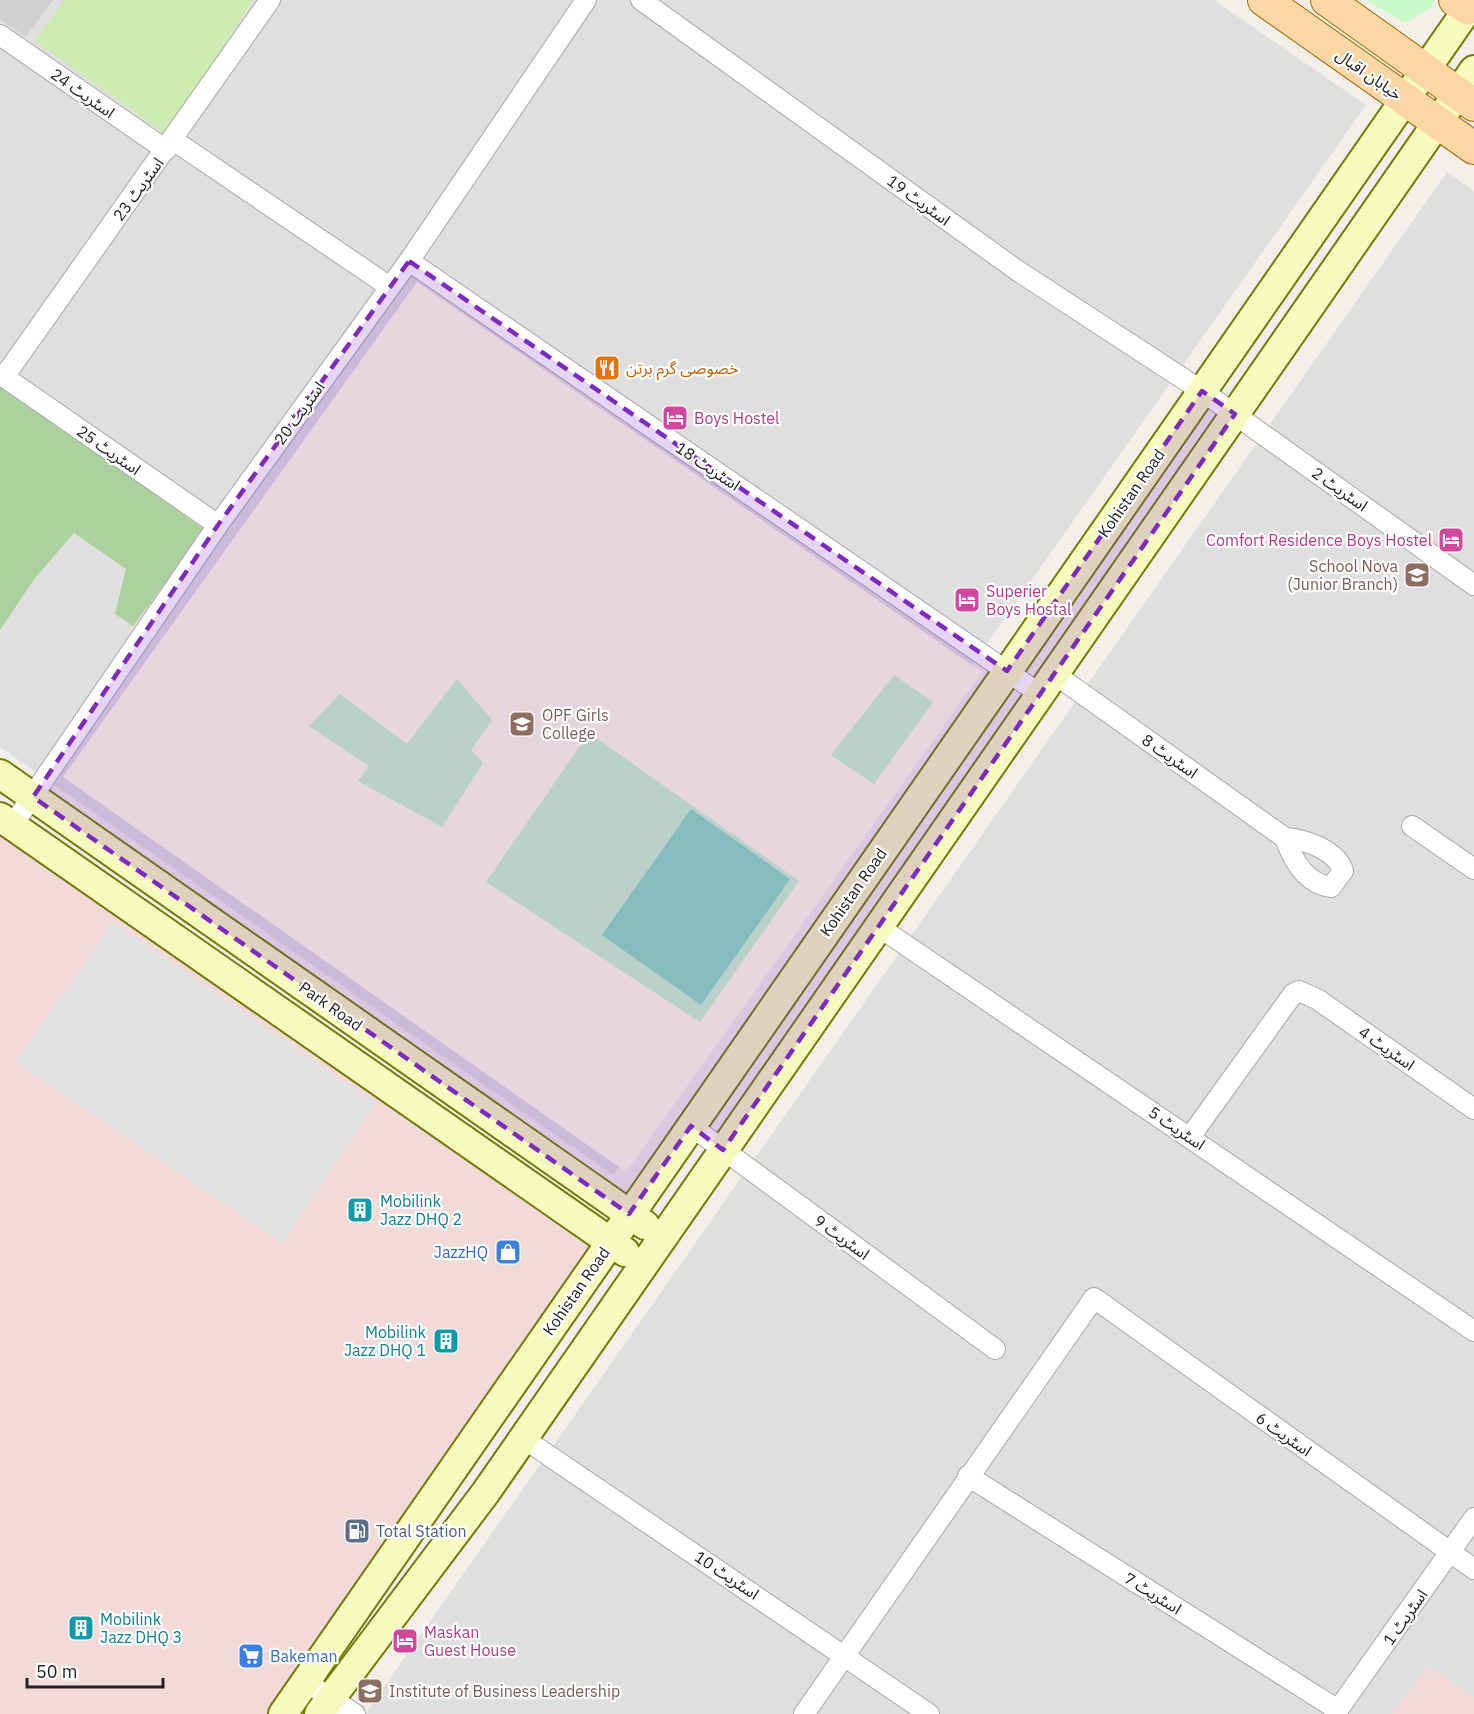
<svg xmlns="http://www.w3.org/2000/svg" width="1474" height="1714" font-family="'IBM Plex Sans','Noto Sans Arabic',sans-serif">
	<style>
		.residential { fill: #e0dfdf }
		.commercial { fill: #f2dad9 }
		.education { fill: #ffffe5 }
		.religious { fill: #d0d0d0 }
		.grass { fill: #cdebb0 }
		.forest { fill: #add19e }
		.park { fill: #c8facc }
		.pitch { fill: #88e0be }
		.parking { fill: #e2e2e2 }
		.lines { fill: none; stroke-linecap: round; stroke-linejoin: round }
		.street-casing { stroke: #a9a9a9; stroke-width: 22 }
		.secondary-casing { stroke: #707d05; stroke-width: 32 }
		.primary-casing { stroke: #a06b00; stroke-width: 34 }
		.street { stroke: #fff; stroke-width: 20 }
		.secondary { stroke: #f7fabf; stroke-width: 28 }
		.primary { stroke: #fcd6a4; stroke-width: 32 }
		.marked { fill: #7b2cbf; fill-opacity: 0.2; stroke: #7b2cbf; stroke-width: 4.5; stroke-dasharray: 12 8; stroke-linejoin: round }
		.labels { text-anchor: middle; stroke-width: 4.5; stroke-linejoin: round; paint-order: stroke }
		.street-label { font-size: 16px; fill: #222; stroke: #fff }
		.food-label { font-size: 16px; fill: #c56008; stroke: #fff; text-anchor: start }
		.hotel-label { font-size: 16px; fill: #b23c85; stroke: #fff; text-anchor: start }
		.education-label { font-size: 16px; fill: #785e54; stroke: #fff; text-anchor: start }
		.culture-label { font-size: 16px; fill: #0d838f; stroke: #fff; text-anchor: start }
		.shop-label { font-size: 16px; fill: #366cbe; stroke: #fff; text-anchor: end }
		.service-label { font-size: 16px; fill: #4e5e75; stroke: #fff; text-anchor: start }
	</style>
	<rect width="100%" height="100%" fill="#f2efe9"/>
	<!-- residential -->
	<g class="residential">
		<polygon points="0,0 1214,0 1366,105 613,1175 0,747"/>
		<polygon points="1447,172 1474,191 1474,1714 365,1714"/>
	</g>
	<!-- commercial -->
	<g class="commercial">
		<polygon points="0,818 610,1242 282,1714 0,1714"/>
		<polygon points="1427,1666 1474,1697 1474,1714 1393,1714"/>
	</g>
	<!-- education -->
	<polygon class="education" points="417,282 982,672 626,1172 63,777"/>
	<!-- religious -->
	<polygon class="religious" points="0,0 53,0 26,37 0,19"/>
	<!-- grass -->
	<polygon class="grass" points="64,0 253,0 167,135 35,41"/>
	<!-- forest -->
	<polygon class="forest" points="0,383 205,530 133,626 115,614 126,569 74,533 35,578 0,630"/>
	<!-- park -->
	<g class="park">
		<polygon points="1366,0 1435,0 1430,8 1405,23"/>
		<polygon points="894,675 933,702 874,784 831,755"/>
		<polygon points="457,679 492,720 471,750 483,763 442,827 358,781 369,766 309,726 340,694 407,744"/>
		<polygon points="589,733 799,881 700,1022 486,882"/>
	</g>
	<!-- pitch -->
	<polygon class="pitch" points="691,809 790,879 701,1005 602,935"/>
	<!-- parking -->
	<polygon class="parking" points="113,922 376,1103 282,1243 15,1062"/>
	<g class="lines">
		<!-- street casing -->
		<g class="street-casing">
			<g id="street">
				<polyline points="641,0 1018,271 1202,391 1474,585"/>
				<polyline points="0,35 166,150"/>
				<polyline points="173,140 390,287"/>
				<polyline points="409,261 1040,694"/>
				<polyline points="0,374 218,525"/>
				<polyline points="4,377 270,0"/>
				<path d="M1056 675 1285 838C1304 839 1337 850 1343 871L1331 887C1306 884 1293 861 1285 838"/>
				<polyline points="12,826 218,525 409,261 586,0"/>
				<polyline points="1412,826 1474,869"/>
				<polyline points="879,927 1474,1331"/>
				<polyline points="691,1126 995,1349"/>
				<polyline points="1190,1137 1293,994 1299,991 1317,999 1474,1109"/>
				<polyline points="523,1438 929,1714"/>
				<polyline points="968,1476 1338,1710"/>
				<polyline points="306,1682 355,1714"/>
				<polyline points="804,1714 1094,1298 1474,1569"/>
				<polyline points="1335,1714 1474,1518"/>
			</g>
		</g>
		<!-- secondary casing -->
		<g class="secondary-casing">
			<g id="secondary">
				<polyline points="0,774 645,1225"/>
				<polyline points="0,817 625,1252"/>
				<polyline points="283,1714 1474,0"/>
				<polyline points="319,1714 486,1492 1474,70"/>
			</g>
		</g>
		<!-- primary casing -->
		<g class="primary-casing">
			<g id="primary">
				<polyline points="1264,0 1474,148"/>
				<polyline points="1327,0 1474,105"/>
				<polyline points="1455,0 1468,8"/>
			</g>
		</g>
		<!-- street -->
		<use href="#street" class="street"/>
		<!-- secondary -->
		<use href="#secondary" class="secondary"/>
		<!-- primary -->
		<use href="#primary" class="primary"/>
	</g>
	<!-- marked area -->
	<path class="marked" d="M409 261 1007 671 1202 391 1235 414 723 1150 691 1126 629 1214 33 797 218 525Z"/>
	<!-- icons -->
	<defs>
		<g id="restaurant-square" transform="scale(1.35)"><rect x="-9" y="-9" width="18" height="18" rx="4" fill="#e8710a" stroke="#fff"/><path d="M-5-6h1v4h1v-4h1v4h1v-4h1v5L-1.5 .5V6h-2V.5L-5-1ZM5-6V6H3V1.5H1.5Q1.5-4 5-6Z" fill="#fff"/></g>
		<g id="hotel-square" transform="scale(1.35)"><rect x="-9" y="-9" width="18" height="18" rx="4" fill="#d1479c" stroke="#fff"/><path d="M-6-4.5h1.5V1H6V5H4.5V3h-9V5H-6ZM-4 0a1.8 1.8 0 1 1 3.6 0ZM.5 0V-2.5h3Q6-2.5 6 0Z" fill="#fff"/></g>
		<g id="school-square" transform="scale(1.35)"><rect x="-9" y="-9" width="18" height="18" rx="4" fill="#8d6e63" stroke="#fff"/><path d="M0-5L7-2L0 1L-7-2ZM-4 1L0 2.5L4 1V4Q0 6-4 4Z" fill="#fff"/></g>
		<g id="university-square" transform="scale(1.35)"><rect x="-9" y="-9" width="18" height="18" rx="4" fill="#8d6e63" stroke="#fff"/><path d="M0-5L7-2L0 1L-7-2ZM-4 1L0 2.5L4 1V4Q0 6-4 4Z" fill="#fff"/></g>
		<g id="building-square" transform="scale(1.35)"><rect x="-9" y="-9" width="18" height="18" rx="4" fill="#0f9aa8" stroke="#fff"/><path d="M-4-6H4V6H1V3H-1V6H-4ZM-2.5-4.3h1.7v1.8h-1.7ZM.8-4.3h1.7v1.8H.8ZM-2.5-1h1.7V.8h-1.7ZM.8-1h1.7V.8H.8Z" fill="#fff"/></g>
		<g id="shop-square" transform="scale(1.35)"><rect x="-9" y="-9" width="18" height="18" rx="4" fill="#3f7fe0" stroke="#fff"/><path d="M-5-2.5h2.3a2.7 3.5 0 0 1 5.4 0H5L5.5 6h-11ZM-1.5-2.5h3a1.5 2.3 0 0 0-3 0Z" fill="#fff"/></g>
		<g id="fuel-square" transform="scale(1.35)"><rect x="-9" y="-9" width="18" height="18" rx="4" fill="#5c6f8a" stroke="#fff"/><path d="M-5.5-6h7V0h2V4h1.3V-2.5L3-4.5l.8-.8L6-3V5H2.5V1h-1V6h-7ZM-4.2-4.7v3.2H.2V-4.7Z" fill="#fff"/></g>
		<g id="supermarket-square" transform="scale(1.35)"><rect x="-9" y="-9" width="18" height="18" rx="4" fill="#3f7fe0" stroke="#fff"/><path d="M-6-5.5h2.5l.6 2H6L4.5 2H-2.5L-4.4-4H-6ZM-1.5 3.2a1.3 1.3 0 1 0 .1 0ZM3 3.2a1.3 1.3 0 1 0 .1 0Z" fill="#fff"/></g>
	</defs>
	<g fill-rule="evenodd">
		<use href="#restaurant-square" x="607" y="368"/>
		<use href="#hotel-square" x="675" y="418"/>
		<use href="#hotel-square" x="1451" y="540"/>
		<use href="#school-square" x="1417" y="575"/>
		<use href="#hotel-square" x="967" y="600"/>
		<use href="#university-square" x="522" y="724"/>
		<use href="#building-square" x="360" y="1210"/>
		<use href="#shop-square" x="508" y="1252"/>
		<use href="#building-square" x="446" y="1341"/>
		<use href="#fuel-square" x="357" y="1531"/>
		<use href="#building-square" x="81" y="1628"/>
		<use href="#hotel-square" x="405" y="1641"/>
		<use href="#supermarket-square" x="251" y="1656"/>
		<use href="#university-square" x="370" y="1691"/>
	</g>
	<g class="labels">
		<!-- street labels -->
		<g class="street-label">
			<text transform="translate(1369 74) rotate(35)" y="6">خیابان اقبال</text>
			<text transform="translate(83 93) rotate(35)" y="6">اسٹریٹ 24</text>
			<text transform="translate(138 189) rotate(-54)" y="6">اسٹریٹ 23</text>
			<text transform="translate(919 200) rotate(36)" y="6">اسٹریٹ 19</text>
			<text transform="translate(299 413) rotate(-54)" y="6">اسٹریٹ 20</text>
			<text transform="translate(109 450) rotate(35)" y="6">اسٹریٹ 25</text>
			<text transform="translate(708 466) rotate(34)" y="6">اسٹریٹ 18</text>
			<text transform="translate(1340 489) rotate(35)" y="6">اسٹریٹ 2</text>
			<text transform="translate(1131 493) rotate(-55)" y="6">Kohistan Road</text>
			<text transform="translate(1170 756) rotate(35)" y="6">اسٹریٹ 8</text>
			<text transform="translate(853 892) rotate(-55)" y="6">Kohistan Road</text>
			<text transform="translate(331 1006) rotate(35)" y="6">Park Road</text>
			<text transform="translate(1387 1048) rotate(35)" y="6">اسٹریٹ 4</text>
			<text transform="translate(1177 1128) rotate(34)" y="6">اسٹریٹ 5</text>
			<text transform="translate(842 1237) rotate(36)" y="6">اسٹریٹ 9</text>
			<text transform="translate(576 1291) rotate(-55)" y="6">Kohistan Road</text>
			<text transform="translate(1284 1434) rotate(35)" y="6">اسٹریٹ 6</text>
			<text transform="translate(727 1575) rotate(34)" y="6">اسٹریٹ 10</text>
			<text transform="translate(1153 1593) rotate(32)" y="6">اسٹریٹ 7</text>
			<text transform="translate(1405 1617) rotate(-55)" y="6">اسٹریٹ 1</text>
		</g>
		<!-- food labels -->
		<g class="food-label">
			<text x="626" y="374">خصوصی گرم برتن</text>
		</g>
		<!-- hotel labels -->
		<g class="hotel-label">
			<text x="694" y="424">Boys Hostel</text>
			<text x="1432" y="546" text-anchor="end">Comfort Residence Boys Hostel</text>
			<text x="986" y="597">Superier<tspan x="986" dy="18">Boys Hostal</tspan></text>
			<text x="424" y="1638">Maskan<tspan x="424" dy="18">Guest House</tspan></text>
		</g>
		<!-- education labels -->
		<g class="education-label">
			<text x="1398" y="572" text-anchor="end">School Nova<tspan x="1398" dy="18">(Junior Branch)</tspan></text>
			<text x="542" y="721">OPF Girls<tspan x="542" dy="18">College</tspan></text>
			<text x="389" y="1697">Institute of Business Leadership</text>
		</g>
		<!-- culture labels -->
		<g class="culture-label">
			<text x="380" y="1207">Mobilink<tspan x="380" dy="18">Jazz DHQ 2</tspan></text>
			<text x="426" y="1338" text-anchor="end">Mobilink<tspan x="426" dy="18">Jazz DHQ 1</tspan></text>
			<text x="100" y="1625">Mobilink<tspan x="100" dy="18">Jazz DHQ 3</tspan></text>
		</g>
		<!-- shop labels -->
		<g class="shop-label">
			<text x="488" y="1258">JazzHQ</text>
			<text x="270" y="1662" text-anchor="start">Bakeman</text>
		</g>
		<!-- service labels -->
		<g class="service-label">
			<text x="376" y="1537">Total Station</text>
		</g>
	</g>
	<!-- scale -->
	<path d="M27 1678v9h136v-9" fill="none" stroke="#222222" stroke-width="3"/>
	<text x="36" y="1678" font-size="18" fill="#222222" stroke="#ffffff" stroke-width="4.5" paint-order="stroke">50 m</text>
</svg>
